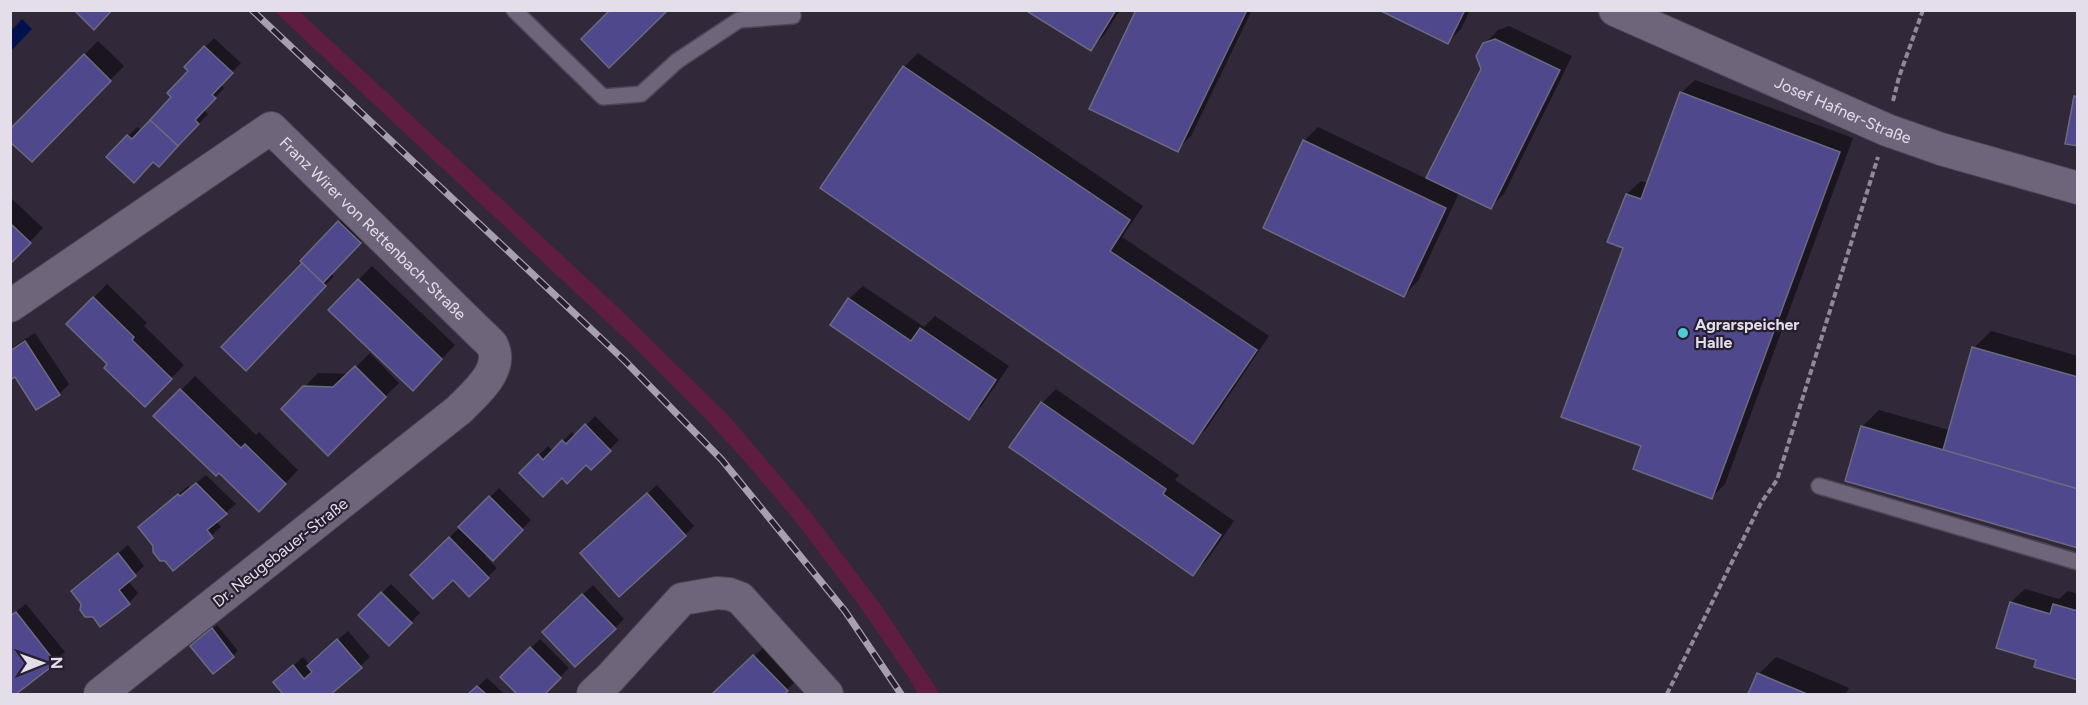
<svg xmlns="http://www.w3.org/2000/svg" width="2088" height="705" font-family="Figtree,sans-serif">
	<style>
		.green { fill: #5f1d41 }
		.water { fill: #02104b }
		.shadow { fill: #0007 }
		.building { fill: #4f488c; stroke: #6a6a80; stroke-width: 1.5 }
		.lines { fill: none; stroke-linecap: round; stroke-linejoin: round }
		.service-casing { stroke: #4e4655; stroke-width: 18 }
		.minor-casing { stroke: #4e4655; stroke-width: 34 }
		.path { stroke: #908a98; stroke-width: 4; stroke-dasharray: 6 3; stroke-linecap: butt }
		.service { stroke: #6f657a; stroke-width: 15 }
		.minor { stroke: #6f657a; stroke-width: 32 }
		.rail-casing { stroke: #a7a0ae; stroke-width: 7 }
		.rail { stroke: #271e2f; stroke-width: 4.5; stroke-dasharray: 14; stroke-linecap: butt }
		.poi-dot { fill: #51ccd3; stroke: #271e2f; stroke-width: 2 }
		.labels { text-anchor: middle; stroke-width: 4.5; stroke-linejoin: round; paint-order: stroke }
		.street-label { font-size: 16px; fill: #e3deea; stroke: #271e2f }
		.poi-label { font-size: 16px; font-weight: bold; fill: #e3deea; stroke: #271e2f; text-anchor: start }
	</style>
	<rect width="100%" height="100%" fill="#31283a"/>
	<!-- green -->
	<polygon class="green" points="274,11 299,11 607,297 728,415 812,514 885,611 940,694 918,694 907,675 856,601 796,522 748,465 704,417 637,350"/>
	<!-- water -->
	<polygon class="water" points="22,19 32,29 11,51 11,31"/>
	<!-- shadow -->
	<g class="shadow">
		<polygon points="1028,10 1120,10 1104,35 1091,49"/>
		<polygon points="1138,10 1252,10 1191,136 1177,150"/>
		<polygon points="1382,10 1470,10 1461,29 1448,42"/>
		<polygon points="1509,26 1572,56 1504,194 1490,207 1459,193 1418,281 1404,295 1265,227 1304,141 1318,127 1427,179 1482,69 1484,44 1498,30"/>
		<polygon points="214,38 241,63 220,84 224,88 204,110 208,114 159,165 154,161 108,157 137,127 142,131 174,97 190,71 186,67"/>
		<polygon points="98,41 124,66 32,160 10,131"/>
		<polygon points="918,53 1143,206 1122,237 1269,336 1207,428 1193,442 822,187 904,67"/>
		<polygon points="1695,80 1853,138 1725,484 1712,497 1643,445 1625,247 1627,194 1641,181 1648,183 1681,93"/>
		<polygon points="10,197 43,228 10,262"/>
		<polygon points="348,213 369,232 331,273 334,276 246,369 224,347"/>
		<polygon points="372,266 455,345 426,375 330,310"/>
		<polygon points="107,284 147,323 144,326 184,365 145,405 109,364 68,324"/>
		<polygon points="863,286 924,327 935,316 1009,366 982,405 969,418 849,299"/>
		<polygon points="1991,331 2078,356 2078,546 1862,427 1879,410 1949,430 1974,348"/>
		<polygon points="35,333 69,384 59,394 37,408 15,375 10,378 10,349"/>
		<polygon points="370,353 399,383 328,453 283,409 318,373 349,374"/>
		<polygon points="195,376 256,435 259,432 298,470 259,510 219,471 156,416"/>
		<polygon points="1056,389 1179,475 1175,480 1234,521 1207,560 1193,574 1011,447 1042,403"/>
		<polygon points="595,416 619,440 591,468 586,463 562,476 521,473 548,446 553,451 572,432 576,436"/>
		<polygon points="206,475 236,504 216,521 221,527 173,568 150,518 188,486 190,488"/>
		<polygon points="657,485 694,526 685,535 591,544"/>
		<polygon points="499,488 531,520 493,559 487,554 485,556 497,568 469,595 453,578 412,575"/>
		<polygon points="128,545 144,566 128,581 138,593 129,603 83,603 73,591"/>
		<polygon points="391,584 420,613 389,644 360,615"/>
		<polygon points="593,585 624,619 615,628 553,622"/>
		<polygon points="2025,589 2059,599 2068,591 2078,594 2078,678 2038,659 2011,602"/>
		<polygon points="26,604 65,652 14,694 10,694 10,616"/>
		<polygon points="217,625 238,651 213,672 196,642"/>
		<polygon points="348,631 370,657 329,694 285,694 275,682 303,657 310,665"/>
		<polygon points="540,639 569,668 543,694 519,694 502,677"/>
		<polygon points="764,647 796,681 782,694 714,694"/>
		<polygon points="1776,657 1849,688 1846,694 1750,694 1759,674"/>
		<polygon points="487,678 504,694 470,694"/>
	</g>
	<!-- building -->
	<g class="building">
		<polygon points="74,10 112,10 94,30"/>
		<polygon points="610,10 668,10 609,68 581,39"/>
		<polygon points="1025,10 1116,10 1091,51"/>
		<polygon points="1136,10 1247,10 1178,152 1089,109"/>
		<polygon points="1379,10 1465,10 1448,44"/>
		<polygon points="1495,39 1560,70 1491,209 1426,178 1481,69 1476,56 1483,43"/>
		<polygon points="204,46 233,73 212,95 216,98 195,120 199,124 178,146 150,120 171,97 167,93 188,71 184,67"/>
		<polygon points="84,54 111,81 32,162 10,142 10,129"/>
		<polygon points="903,66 1130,220 1110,251 1257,350 1193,444 820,188"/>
		<polygon points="1680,92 1840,152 1712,499 1633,469 1641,446 1561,417 1623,248 1607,242 1626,194 1641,199"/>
		<polygon points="2074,96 2078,97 2078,146 2065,144"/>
		<polygon points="150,120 178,146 159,167 153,162 134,183 106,157 127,135 132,139"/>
		<polygon points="1303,140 1446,208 1404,297 1263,228"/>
		<polygon points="338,221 361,243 323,283 300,261"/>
		<polygon points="10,223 31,243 10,264"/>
		<polygon points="302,263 326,286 246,371 221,347"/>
		<polygon points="358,279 442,359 413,391 328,310"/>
		<polygon points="93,297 134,337 132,340 172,379 145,407 104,368 107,364 66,324"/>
		<polygon points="848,298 911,341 920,328 996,380 969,420 830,325"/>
		<polygon points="25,341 60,395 36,410 15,377 10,380 10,351"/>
		<polygon points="1972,347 2078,377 2078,489 1943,450"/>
		<polygon points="355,366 386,397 328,456 281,409 303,386 333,387"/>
		<polygon points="180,389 241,448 245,444 286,484 259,512 219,473 216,476 153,416"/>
		<polygon points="1041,402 1166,489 1163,494 1221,535 1193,576 1009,447"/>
		<polygon points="585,424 611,451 591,470 586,465 567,484 562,478 543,497 519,473 538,454 543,460 562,440 566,444"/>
		<polygon points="1861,426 2078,489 2078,548 1845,481"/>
		<polygon points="196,483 227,514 207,530 213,538 173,571 165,561 160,561 153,552 153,546 138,527 178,494 180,496"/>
		<polygon points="647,493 686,536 619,597 580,553"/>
		<polygon points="489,496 523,530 493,561 458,527"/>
		<polygon points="449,537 489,578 469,597 453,580 433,599 410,575"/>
		<polygon points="118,553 136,576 119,590 130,604 100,627 93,617 85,617 80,610 81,604 71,591"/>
		<polygon points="381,592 412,623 389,646 358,615"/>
		<polygon points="582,594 616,629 575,667 542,632"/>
		<polygon points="2010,602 2050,614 2053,604 2078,611 2078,680 2034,667 2036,660 1996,648"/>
		<polygon points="16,612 56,663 16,694 10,694 10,616"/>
		<polygon points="212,628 234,657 213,674 190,646"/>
		<polygon points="337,639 362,668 331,694 283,694 273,682 293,665 304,679 312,672 307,666"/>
		<polygon points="530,647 561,678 545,694 517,694 500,677"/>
		<polygon points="753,655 788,691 784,694 712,694"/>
		<polygon points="1757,673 1807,694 1748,694"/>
		<polygon points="477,686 486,694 468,694"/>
	</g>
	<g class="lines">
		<!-- service casing -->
		<g class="service-casing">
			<g id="service">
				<polyline points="514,10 603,97 641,94 677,61 739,20 793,16"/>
				<polyline points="1819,486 2078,562"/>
			</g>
		</g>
		<!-- minor casing -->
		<g class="minor-casing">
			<g id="minor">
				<path id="s1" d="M1615 10 1887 130 1941 149 2078 188"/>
				<path id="s2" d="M10 306 271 128 482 335C485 338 490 342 492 345 505 370 474 394 460 409L100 694"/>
				<polyline points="593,694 610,678 682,599 717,593 729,594 740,598 827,694"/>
			</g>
		</g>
		<!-- path -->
		<g class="path">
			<polyline points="1893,101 1899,77 1923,10"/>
			<polyline points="1667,694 1761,503 1777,480 1878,157"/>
		</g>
		<!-- service -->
		<use href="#service" class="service"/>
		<!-- minor -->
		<use href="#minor" class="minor"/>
		<!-- rail casing -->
		<g class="rail-casing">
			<polyline id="rail" points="252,10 625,361 722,460 845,611 901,694"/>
		</g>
		<!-- rail -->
		<use href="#rail" class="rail"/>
	</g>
	<!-- markers -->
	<circle class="poi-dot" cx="1683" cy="333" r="6"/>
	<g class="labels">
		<!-- street labels -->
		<g class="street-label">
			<text dy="6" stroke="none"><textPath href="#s1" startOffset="249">Josef Hafner-Straße</textPath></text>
			<text dy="6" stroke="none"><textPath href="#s2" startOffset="459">Franz Wirer von Rettenbach-Straße</textPath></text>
			<text transform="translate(280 552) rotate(-38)" y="6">Dr. Neugebauer-Straße</text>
		</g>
		<!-- poi labels -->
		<g class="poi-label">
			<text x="1695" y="330">Agrarspeicher<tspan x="1695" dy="18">Halle</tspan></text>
		</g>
	</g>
	<!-- border -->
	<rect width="2088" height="705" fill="none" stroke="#e3deea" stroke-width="24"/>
	<!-- north arrow -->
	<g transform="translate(42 663) rotate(89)" stroke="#271e2f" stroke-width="4.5" paint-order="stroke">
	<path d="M0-4.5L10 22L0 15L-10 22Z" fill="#e3deea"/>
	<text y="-9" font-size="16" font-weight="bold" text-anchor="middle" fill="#e3deea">N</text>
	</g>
</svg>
